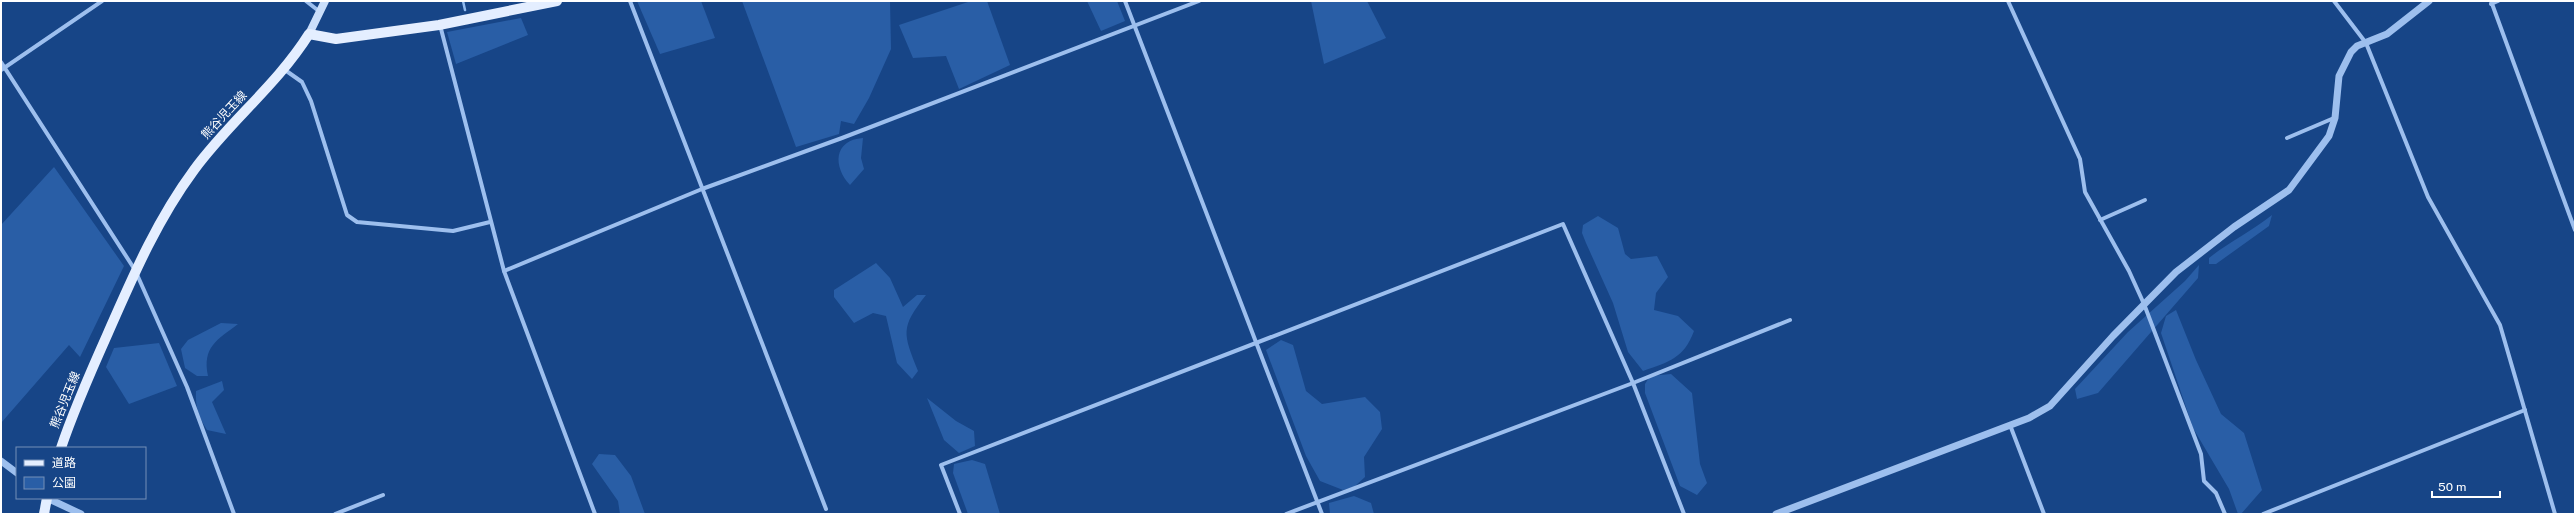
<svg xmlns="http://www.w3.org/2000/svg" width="2576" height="515" font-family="'Public Sans','Noto Sans JP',sans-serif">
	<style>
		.green { fill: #295ea6 }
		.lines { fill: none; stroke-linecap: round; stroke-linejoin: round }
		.stream { stroke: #90baf0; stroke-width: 2.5 }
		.minor { stroke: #9dbfee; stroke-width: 4 }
		.tertiary { stroke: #9dbfee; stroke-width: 7 }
		.secondary { stroke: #cadefa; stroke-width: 8 }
		.primary { stroke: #e4eeff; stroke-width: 10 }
		.labels { text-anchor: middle; stroke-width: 4; stroke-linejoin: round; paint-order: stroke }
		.street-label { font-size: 12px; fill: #fff; stroke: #174587 }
	</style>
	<rect width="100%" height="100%" fill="#174587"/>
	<!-- green -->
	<g class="green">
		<polygon points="637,1 701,1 715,38 660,54"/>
		<polygon points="742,1 890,1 891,49 869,98 854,124 841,121 839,134 796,147"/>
		<polygon points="971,1 987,1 1010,65 959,89 946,56 913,58 899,25"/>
		<polygon points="1087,1 1117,1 1125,21 1101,31"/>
		<polygon points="1311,1 1367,1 1386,38 1324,64"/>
		<polygon points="521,18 528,35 456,64 447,32"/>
		<path d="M863 138 861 158 864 169 850 185C833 167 833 140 863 138Z"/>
		<polygon points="54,167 124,266 80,357 69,345 1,423 1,225"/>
		<path d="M2272 215 2269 226 2216 264H2209V258C2229 242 2252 231 2272 215Z"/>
		<path d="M1598 216 1618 228 1625 254 1631 259 1657 256 1668 277 1656 293 1654 310 1678 316 1694 331C1684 358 1669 362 1643 371L1628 352 1613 303 1586 243 1582 233 1583 225Z"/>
		<path d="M876 263 890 278 903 307 917 295H926C900 328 903 333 918 371L912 379 897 363 886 316 873 313 854 323 834 297V290Z"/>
		<polygon points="2199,265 2198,278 2098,393 2077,399 2075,389 2128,332 2185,281"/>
		<polygon points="2176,310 2196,360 2221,414 2244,433 2262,490 2241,514 2238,514 2229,489 2193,428 2161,333 2166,316"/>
		<path d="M221 323 238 324C217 340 202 347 208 376H197L185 368 181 349 188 340Z"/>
		<polygon points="1281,340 1293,345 1306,391 1322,404 1365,397 1380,412 1382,429 1364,457 1365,477 1354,487 1343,490 1320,481 1306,456 1266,350"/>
		<polygon points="159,343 177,386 129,404 106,367 114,348"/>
		<polygon points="1671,374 1692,393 1700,464 1707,483 1697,495 1680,486 1645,393 1645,384 1650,376"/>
		<path d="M222 381 224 390 212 402 226 434 207 430C199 417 195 407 196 391Z"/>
		<polygon points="927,398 956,421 974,431 975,446 959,453 944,440"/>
		<polygon points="599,454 615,455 631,476 645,514 620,514 618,501 592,464"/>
		<polygon points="972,460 985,464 1000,514 968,514 953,473 954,464"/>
		<polygon points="1354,496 1371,503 1374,514 1330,514 1329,503"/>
	</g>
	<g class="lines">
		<!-- stream -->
		<polyline class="stream" points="463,1 465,10"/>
		<!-- minor -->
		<g class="minor">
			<polyline points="306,1 320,12"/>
			<polyline points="630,1 826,509"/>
			<polyline points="1125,1 1322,514"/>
			<polyline points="2008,1 2080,159 2085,192 2129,271 2144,304 2201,454 2204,481 2216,493 2225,514"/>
			<polyline points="2334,1 2366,43 2428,197 2500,325 2555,514"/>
			<polyline points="2491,1 2575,230"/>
			<polyline points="2491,4 2498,1"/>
			<polyline points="440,25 504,271 595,514"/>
			<polyline points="1,62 135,270 187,387 234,514"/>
			<polyline points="1,70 102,1"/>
			<polyline points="285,70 302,82 311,101 347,215 357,222 453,231 490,222"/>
			<polyline points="2287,138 2334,118"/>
			<polyline points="2100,220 2145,200"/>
			<polyline points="504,271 702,189 842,138 1199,1"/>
			<polyline points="2010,425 2044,514"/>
			<polyline points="335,514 383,495"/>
			<polyline points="960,514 941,465 1563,224 1633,383 1684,514"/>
			<polyline points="1286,514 1633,383 1790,320"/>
			<polyline points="2263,514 2525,410"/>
		</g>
		<!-- tertiary -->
		<g class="tertiary">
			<polyline points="1,461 17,473"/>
			<polyline points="47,498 81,514"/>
			<polyline points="1776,514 2029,418 2050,406 2113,336 2176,272 2234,227 2289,190 2329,136 2335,118 2339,76 2351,52 2357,46 2387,34 2429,1"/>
		</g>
		<!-- secondary -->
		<polyline class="secondary" points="309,34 325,1"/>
		<!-- primary -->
		<g class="primary">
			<path d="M61 448C74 409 91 371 108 333 133 276 157 220 194 170 229 122 277 85 309 34L336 39 439 25 557 1"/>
			<polyline points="44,514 47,498"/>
		</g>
	</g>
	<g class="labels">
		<!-- street labels -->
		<g class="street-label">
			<text transform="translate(224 115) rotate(-47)" y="4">熊谷児玉線</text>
			<text transform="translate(65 400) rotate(-68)" y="4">熊谷児玉線</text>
		</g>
	</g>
	<!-- border -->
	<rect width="2576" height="515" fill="none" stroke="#ffffff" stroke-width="4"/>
	<!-- legend -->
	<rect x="16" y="447" width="130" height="52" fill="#174587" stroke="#748fb7"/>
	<rect x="24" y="460" width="20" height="6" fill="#e4eeff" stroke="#748fb7"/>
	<text x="52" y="467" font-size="12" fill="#ffffff">道路</text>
	<rect x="24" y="477" width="20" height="12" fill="#295ea6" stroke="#748fb7"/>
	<text x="52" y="487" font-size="12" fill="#ffffff">公園</text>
	<!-- scale -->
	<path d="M2432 491v6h68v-6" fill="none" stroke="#ffffff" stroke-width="2"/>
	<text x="2438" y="491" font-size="12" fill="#ffffff" stroke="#174587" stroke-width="3" paint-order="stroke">50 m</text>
</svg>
